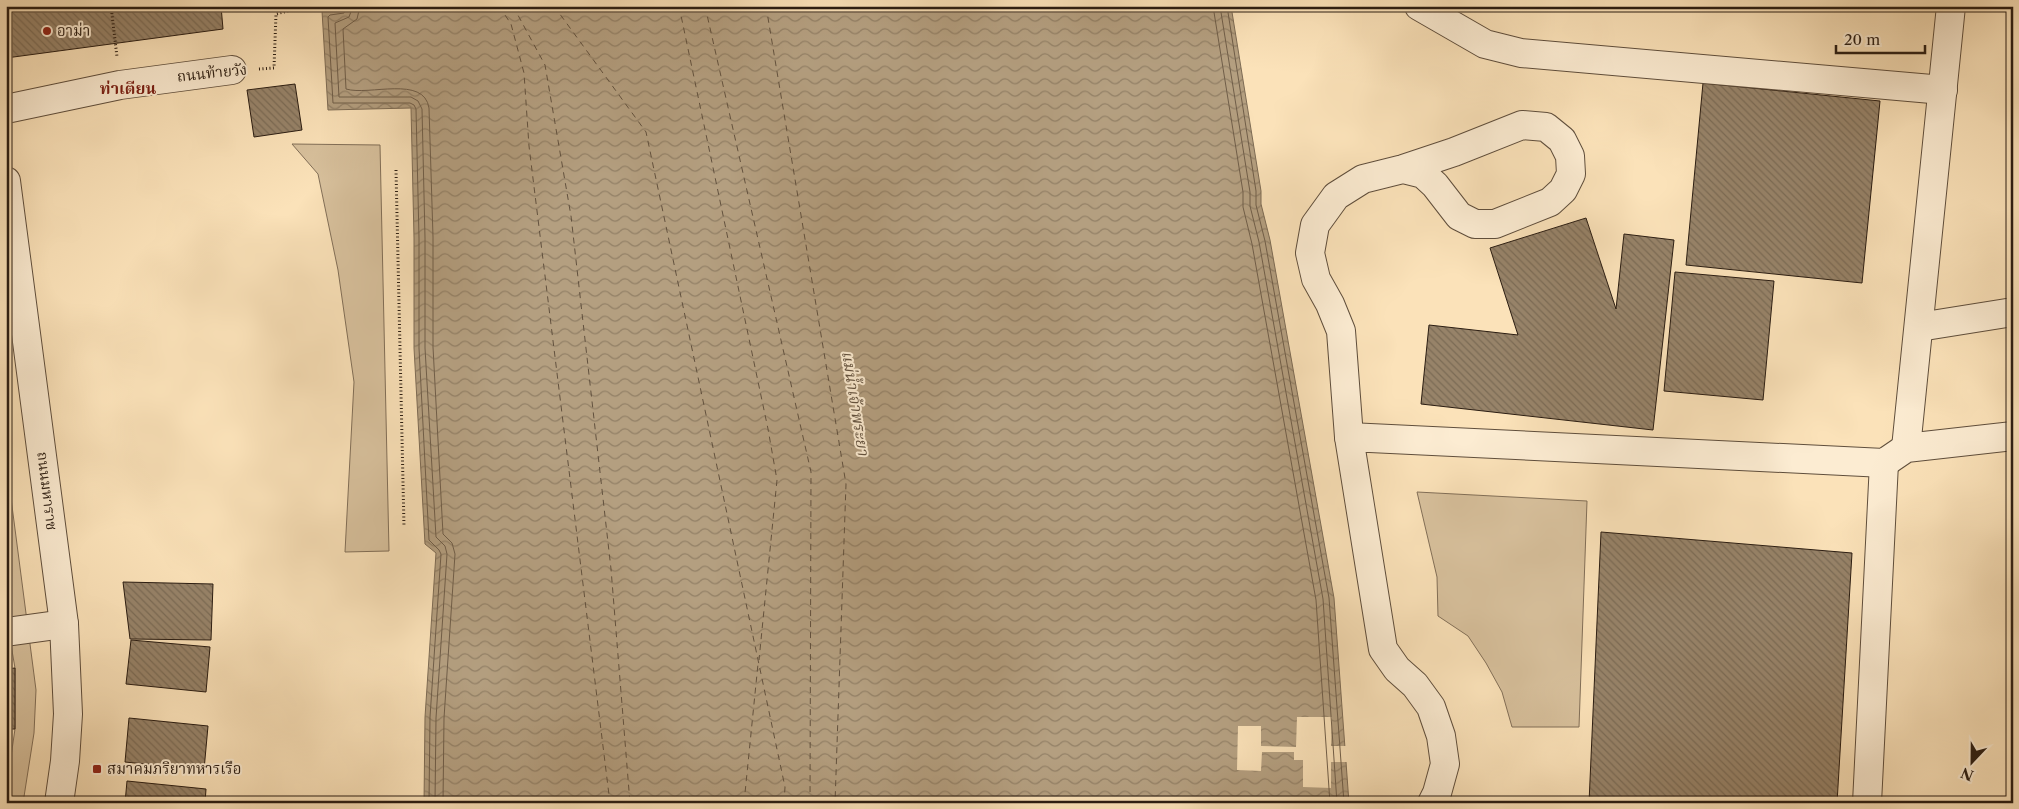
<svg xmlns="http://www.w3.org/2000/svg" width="2019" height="809" font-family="'Libre Caslon Text','Noto Serif Thai',serif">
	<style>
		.green { fill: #d8c19d; stroke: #826f58 }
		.water { fill: url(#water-waves); stroke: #7d6b54 }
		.pier { fill: #fbe2b9 }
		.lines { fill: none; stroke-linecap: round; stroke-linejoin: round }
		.shore { stroke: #705e49; stroke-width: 1 }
		.ferry { stroke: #62513e; stroke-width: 1; stroke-dasharray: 6 5; stroke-linecap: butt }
		.building { fill: url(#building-back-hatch); stroke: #2b1d12 }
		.minor-casing { stroke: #5f4e3c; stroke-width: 30 }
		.path { stroke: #2b1d12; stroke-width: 3; stroke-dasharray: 1 2.5; stroke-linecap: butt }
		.minor { stroke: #fcecd2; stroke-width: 28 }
		.poi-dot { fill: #8f2418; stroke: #fcecd2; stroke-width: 2 }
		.labels { text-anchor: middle; stroke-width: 4; stroke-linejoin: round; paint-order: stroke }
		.poi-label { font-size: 15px; fill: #2b1d12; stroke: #fcecd2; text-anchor: start }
		.street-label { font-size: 15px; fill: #2b1d12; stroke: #fcecd2 }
		.neighbourhood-label { font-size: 16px; font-weight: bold; fill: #7a1f14; stroke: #fcecd2 }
		.water-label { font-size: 16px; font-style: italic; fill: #62513e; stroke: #fcecd2 }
	</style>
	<defs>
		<pattern id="water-waves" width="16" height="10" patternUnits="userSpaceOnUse" patternTransform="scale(1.25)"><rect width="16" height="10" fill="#b49f80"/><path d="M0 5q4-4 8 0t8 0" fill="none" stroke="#938167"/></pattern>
		<pattern id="building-back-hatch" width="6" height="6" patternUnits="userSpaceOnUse" patternTransform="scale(1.25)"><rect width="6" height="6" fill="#978369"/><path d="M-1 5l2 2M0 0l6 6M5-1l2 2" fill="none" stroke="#7b6b55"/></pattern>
	</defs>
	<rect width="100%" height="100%" fill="#fbe2b9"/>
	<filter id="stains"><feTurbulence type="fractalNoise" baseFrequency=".004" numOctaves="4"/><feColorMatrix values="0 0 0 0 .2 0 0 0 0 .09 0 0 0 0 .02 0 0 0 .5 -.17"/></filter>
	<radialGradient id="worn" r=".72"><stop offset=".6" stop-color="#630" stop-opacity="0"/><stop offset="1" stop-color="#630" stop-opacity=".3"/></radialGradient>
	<!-- green -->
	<g class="green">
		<polygon points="292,144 380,145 389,551 345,552 354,382 338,270 318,174"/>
		<polygon points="6,460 36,690 34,733 23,803 6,803 6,791 15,729 15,668 6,616"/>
		<polygon points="1417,492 1587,501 1579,727 1512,727 1502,692 1486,663 1468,636 1438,616 1437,577"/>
	</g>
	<!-- water -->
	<polygon class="water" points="360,6 1231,6 1261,191 1261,204 1270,240 1334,598 1349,803 424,803 425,717 436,553 425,544 414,348 414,238 411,108 328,110 322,11"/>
	<!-- pier -->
	<polygon class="pier" points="1297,717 1332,717 1331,746 1347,746 1348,762 1331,762 1331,788 1303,787 1303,760 1294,760 1294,752 1262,752 1261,771 1237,770 1238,726 1261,726 1261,746 1296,747"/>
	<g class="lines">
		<!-- shore -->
		<g class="shore">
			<polyline points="346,6 344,13 330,15 328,17 333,103 410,103 414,105 416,109 419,238 419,348 429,540 439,550 441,554 430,717 429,803"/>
			<polyline points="353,6 349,17 335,23 339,97 411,97 418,101 422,109 425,238 425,348 436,537 445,546 447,554 436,718 435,803"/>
			<path d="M360 6 357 19 343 29 346 89C369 96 424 75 429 108L433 237V347L443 534 452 543 455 554 444 718 443 803"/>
			<polyline points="1213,6 1243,192 1243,207 1252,244 1316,600 1330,803"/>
			<polyline points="1220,6 1250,192 1250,206 1259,242 1323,599 1337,803"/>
			<polyline points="1227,6 1256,191 1256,205 1265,241 1329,598 1344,803"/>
		</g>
		<!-- ferry -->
		<g class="ferry">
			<polyline points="499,6 511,24 524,73 529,146 610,803"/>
			<polyline points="513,6 545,65 571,216 611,569 630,803"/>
			<polyline points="554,6 646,132 785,787 784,803"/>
			<polyline points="679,6 768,429 777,480 759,660"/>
			<polyline points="705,6 811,472 810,803"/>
			<polyline points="766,6 846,484 835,803"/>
			<polyline points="744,803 758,664"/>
		</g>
	</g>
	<!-- building -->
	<g class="building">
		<polygon points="6,6 221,6 223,29 6,58"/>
		<polygon points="1703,83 1880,101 1862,283 1686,265"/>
		<polygon points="295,84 302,130 254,137 247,90"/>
		<polygon points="1586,218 1616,309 1624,234 1674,240 1653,430 1421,404 1429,325 1518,335 1490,248"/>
		<polygon points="1675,272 1774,281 1763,400 1664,391"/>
		<polygon points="1601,532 1852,553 1837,803 1589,803"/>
		<polygon points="123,582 213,584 211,640 130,639"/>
		<polygon points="131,640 210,647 206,692 126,684"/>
		<polygon points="15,668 15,729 6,729 6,669"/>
		<polygon points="129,718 208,726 204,770 125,762"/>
		<polygon points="127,781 206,789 205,803 125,803"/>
	</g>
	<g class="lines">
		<!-- minor casing -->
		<g class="minor-casing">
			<g id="minor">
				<polyline points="1419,6 1485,44 1521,53 1943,90"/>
				<polyline points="6,109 120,85 232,70"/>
				<polyline points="6,181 64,624 68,714 65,761 59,803"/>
				<polyline points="1919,327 2013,312"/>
				<polyline points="1349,437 1341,331 1330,304 1316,279 1310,253 1315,225 1336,196 1363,179 1403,169 1454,152 1522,125 1546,127 1562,140 1570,156 1571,174 1563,190 1550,202 1495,224 1475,224 1459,216 1435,185 1423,174 1403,169"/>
				<polyline points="1906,448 1951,6"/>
				<polyline points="6,632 64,624"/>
				<polyline points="1432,803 1437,793 1445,764 1441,736 1431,707 1415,685 1397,669 1383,649 1349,437 1884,463 1906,448 2013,436"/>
				<polyline points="1867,803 1884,463"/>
			</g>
		</g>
		<!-- path -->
		<g class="path">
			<polyline points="111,6 117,57"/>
			<polyline points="259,69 274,68 276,14 307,6"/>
			<polyline points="396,170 404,527"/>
		</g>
		<!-- minor -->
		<use href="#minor" class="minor"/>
	</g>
	<!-- markers -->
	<g class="poi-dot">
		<circle cx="47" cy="31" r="5"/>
		<rect x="92" y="764" width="10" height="10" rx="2.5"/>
	</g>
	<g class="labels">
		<!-- poi labels -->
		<g class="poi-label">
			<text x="57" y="36">อาม่า</text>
			<text x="107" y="774">สมาคมภริยาทหารเรือ</text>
		</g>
		<!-- street labels -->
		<g class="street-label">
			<text transform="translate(212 73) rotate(-6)" y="5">ถนนท้ายวัง</text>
			<text transform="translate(47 491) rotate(83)" y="5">ถนนมหาราช</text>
		</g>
		<!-- neighbourhood labels -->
		<g class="neighbourhood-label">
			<text x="128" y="94">ท่าเตียน</text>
		</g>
		<!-- water labels -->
		<g class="water-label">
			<text transform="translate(856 403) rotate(81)" y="6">แม่น้ำเจ้าพระยา</text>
		</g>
	</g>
	<!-- margin -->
	<rect width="2019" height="809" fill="none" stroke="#fbe2b9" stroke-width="25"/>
	<rect x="8" y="8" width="2004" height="794" fill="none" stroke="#2b1d12" stroke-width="2.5"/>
	<rect x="12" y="12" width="1994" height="784" fill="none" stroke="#2b1d12"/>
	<!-- north arrow -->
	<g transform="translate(1972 762) rotate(202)" stroke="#fcecd2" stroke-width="4" paint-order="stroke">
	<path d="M0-4L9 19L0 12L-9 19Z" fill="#2b1d12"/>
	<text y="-8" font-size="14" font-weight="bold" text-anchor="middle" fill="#2b1d12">N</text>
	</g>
	<!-- scale -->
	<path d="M1836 45v8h89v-8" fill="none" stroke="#2b1d12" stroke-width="2.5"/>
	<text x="1844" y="45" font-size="15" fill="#2b1d12" stroke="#fcecd2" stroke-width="4" paint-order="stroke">20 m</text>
	<rect width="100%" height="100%" filter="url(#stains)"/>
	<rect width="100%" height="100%" fill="url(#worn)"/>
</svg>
